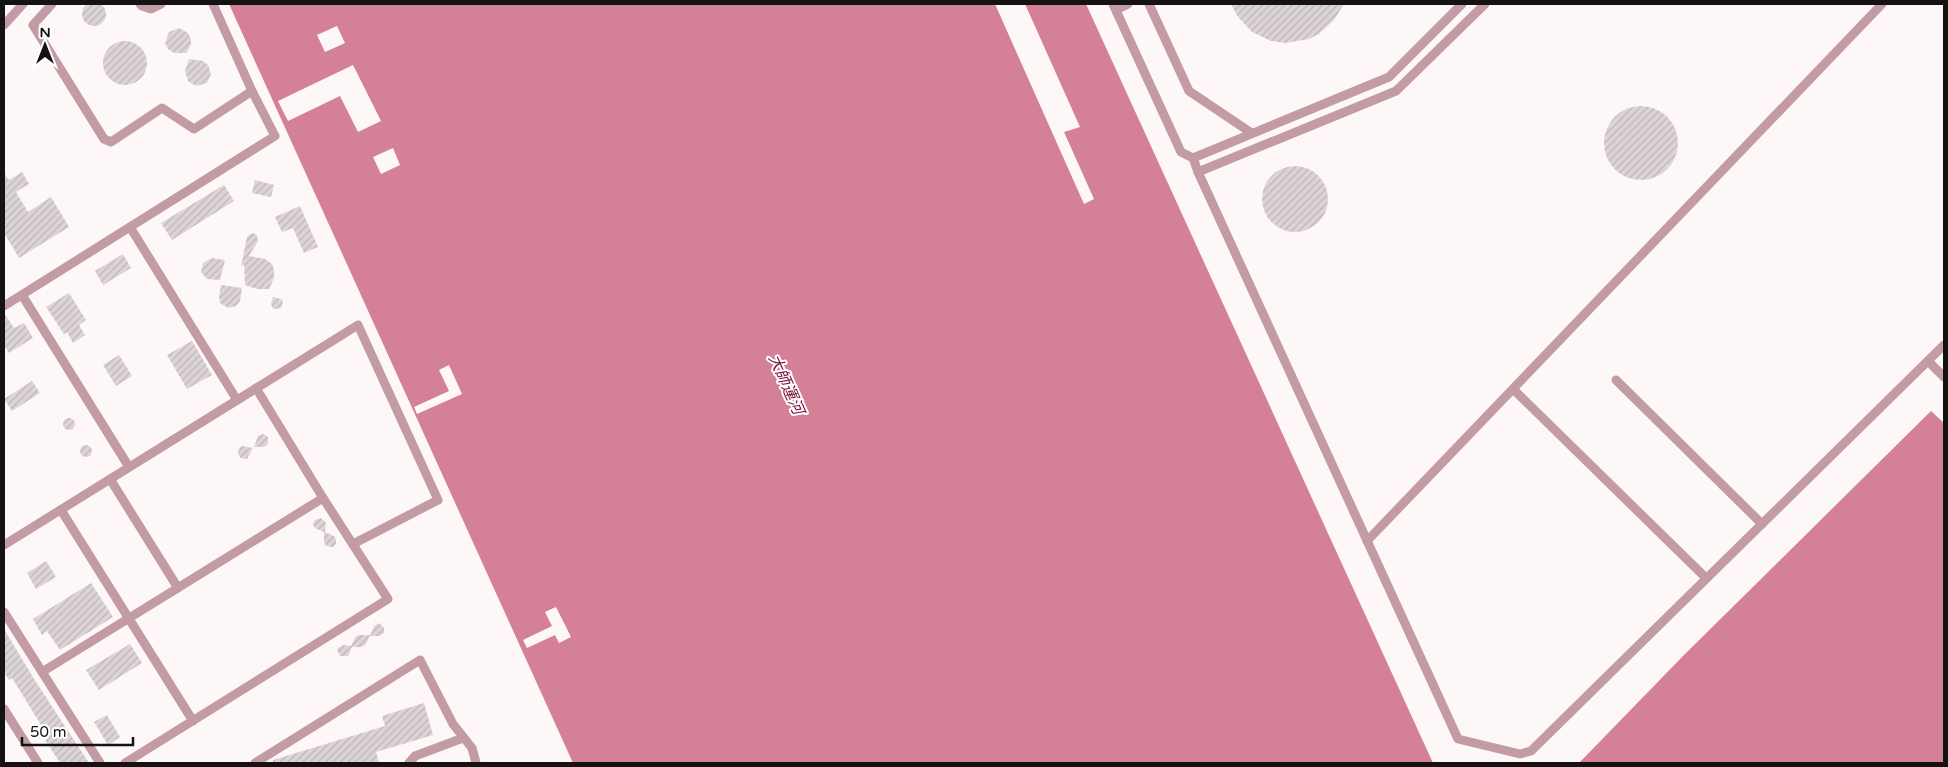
<svg xmlns="http://www.w3.org/2000/svg" width="1948" height="767" font-family="'Varela Round','Noto Sans JP',sans-serif">
	<style>
		.water { fill: #d48096 }
		.pier { fill: #fef7f8 }
		.building { fill: url(#building-hatch) }
		.lines { fill: none; stroke-linecap: round; stroke-linejoin: round }
		.service { stroke: #c29ba4; stroke-width: 9 }
		.labels { text-anchor: middle; stroke-width: 4; stroke-linejoin: round; paint-order: stroke }
		.water-label { font-size: 16px; font-style: italic; fill: #77123a; stroke: #fff }
	</style>
	<defs>
		<pattern id="building-hatch" width="6" height="6" patternUnits="userSpaceOnUse" patternTransform="scale(1.25)"><rect width="6" height="6" fill="#ddd4d6"/><path d="M-1 1l2-2M0 6l6-6M5 7l2-2" fill="none" stroke="#bdb5b7"/></pattern>
	</defs>
	<rect width="100%" height="100%" fill="#fef7f8"/>
	<!-- water -->
	<g class="water">
		<polygon points="229,4 1086,4 1433,763 573,763"/>
		<polygon points="1931,411 1944,423 1944,763 1579,763 1684,655"/>
	</g>
	<!-- pier -->
	<g class="pier">
		<polygon points="995,4 1025,4 1080,127 1064,132 1094,199 1084,204"/>
		<polygon points="337,26 345,43 325,52 317,35"/>
		<polygon points="353,65 381,121 358,132 340,96 288,121 278,101"/>
		<polygon points="393,148 400,165 381,174 373,157"/>
		<polygon points="449,365 462,394 417,414 414,407 449,391 439,370"/>
		<polygon points="556,607 571,637 559,643 555,635 527,648 523,640 552,626 545,612"/>
	</g>
	<!-- building -->
	<g class="building">
		<circle cx="94" cy="14" r="12"/>
		<polygon points="1231,4 1344,4 1334,20 1319,34 1309,39 1285,43 1271,41 1252,32 1238,17"/>
		<polygon points="179,28 188,33 191,39 191,45 186,53 174,53 168,49 165,43 169,32"/>
		<circle cx="125" cy="63" r="22"/>
		<polygon points="189,59 203,61 208,65 211,74 207,83 196,86 188,81 185,71"/>
		<circle cx="1641" cy="143" r="37"/>
		<circle cx="1295" cy="199" r="33"/>
		<polygon points="22,172 29,184 16,192 28,212 51,197 69,227 19,258 4,233 4,173 9,180"/>
		<polygon points="255,180 274,185 271,197 252,193"/>
		<polygon points="224,185 234,201 172,240 161,223"/>
		<polygon points="300,206 318,247 304,253 293,228 282,232 275,217"/>
		<polygon points="254,233 257,236 258,241 249,256 265,259 272,264 274,269 274,278 269,289 257,289 245,285 244,264 241,267 247,237 249,235"/>
		<polygon points="123,254 131,268 103,285 95,271"/>
		<polygon points="212,258 225,260 220,280 207,279 201,272 203,263"/>
		<polygon points="221,285 242,288 240,301 236,306 228,308 220,303 219,297"/>
		<polygon points="69,293 86,320 79,325 85,335 73,343 67,332 64,334 46,307"/>
		<polygon points="273,297 281,299 283,302 281,308 273,309 271,304"/>
		<polygon points="4,313 14,328 24,323 33,338 9,353 4,345"/>
		<polygon points="192,341 212,375 187,389 167,355"/>
		<polygon points="119,355 132,376 116,386 103,365"/>
		<polygon points="32,381 40,393 12,411 4,399"/>
		<circle cx="69" cy="424" r="6"/>
		<polygon points="263,434 268,437 268,444 264,447 254,447 258,436"/>
		<circle cx="86" cy="451" r="6"/>
		<polygon points="242,446 253,448 247,459 241,458 238,454 239,448"/>
		<polygon points="321,518 326,523 325,532 334,536 336,539 336,544 333,547 326,546 324,542 324,532 315,528 313,524 315,520"/>
		<polygon points="46,561 56,577 36,589 27,573"/>
		<polygon points="91,583 113,617 60,650 47,631 42,635 33,619"/>
		<polygon points="379,623 384,628 384,633 379,636 370,636 374,626"/>
		<polygon points="4,629 34,679 89,763 60,763 45,740 49,738 12,678 9,680 4,672"/>
		<polygon points="360,635 370,635 366,644 362,647 352,647 348,656 340,656 337,649 343,645 351,646 356,636"/>
		<polygon points="130,644 142,663 99,690 86,670"/>
		<polygon points="424,703 433,735 376,752 379,763 273,763 273,760 385,726 382,716"/>
		<polygon points="107,715 120,737 108,745 94,722"/>
	</g>
	<g class="lines">
		<!-- service -->
		<g class="service">
			<polyline points="52,4 33,25 104,139 111,142 162,108 194,129 252,91"/>
			<polyline points="140,4 142,6 151,9 161,4"/>
			<polyline points="1113,4 1181,152 1193,158 1198,172"/>
			<polyline points="1149,4 1189,91 1250,132"/>
			<polyline points="1485,4 1396,91 1198,172 1458,739 1520,754 1531,751 1944,345"/>
			<polyline points="1116,10 1128,4"/>
			<polyline points="4,25 23,4"/>
			<polyline points="1193,158 1389,77 1462,4"/>
			<polyline points="130,227 237,400"/>
			<polyline points="22,295 129,467"/>
			<polyline points="4,306 275,136 252,91 213,4"/>
			<polyline points="1928,361 1944,377"/>
			<polyline points="1616,380 1762,524"/>
			<polyline points="1513,389 1706,578"/>
			<polyline points="110,479 178,588"/>
			<polyline points="61,510 193,721"/>
			<polyline points="1367,541 1882,4"/>
			<polyline points="4,545 358,325 438,500 353,544"/>
			<polyline points="4,612 100,763"/>
			<polyline points="42,672 323,498"/>
			<polyline points="4,709 38,763"/>
			<polyline points="125,763 388,599 323,498 256,388"/>
			<polyline points="255,763 420,660 453,724 472,748 476,763"/>
			<polyline points="409,763 415,756 463,738"/>
		</g>
	</g>
	<g class="labels">
		<!-- water labels -->
		<g class="water-label">
			<text transform="translate(787 384) rotate(66)" y="6">大師運河</text>
		</g>
	</g>
	<!-- border -->
	<rect width="1948" height="767" fill="none" stroke="#141212" stroke-width="10"/>
	<!-- north arrow -->
	<g transform="translate(45 45)" stroke="#ffffff" stroke-width="4" paint-order="stroke">
	<path d="M0-4L9 19L0 12L-9 19Z" fill="#141212"/>
	<text y="-8" font-size="14" font-weight="bold" text-anchor="middle" fill="#141212">N</text>
	</g>
	<!-- scale -->
	<path d="M22 737v8h111v-8" fill="none" stroke="#141212" stroke-width="2.5"/>
	<text x="30" y="737" font-size="15" fill="#141212" stroke="#ffffff" stroke-width="4" paint-order="stroke">50 m</text>
</svg>
